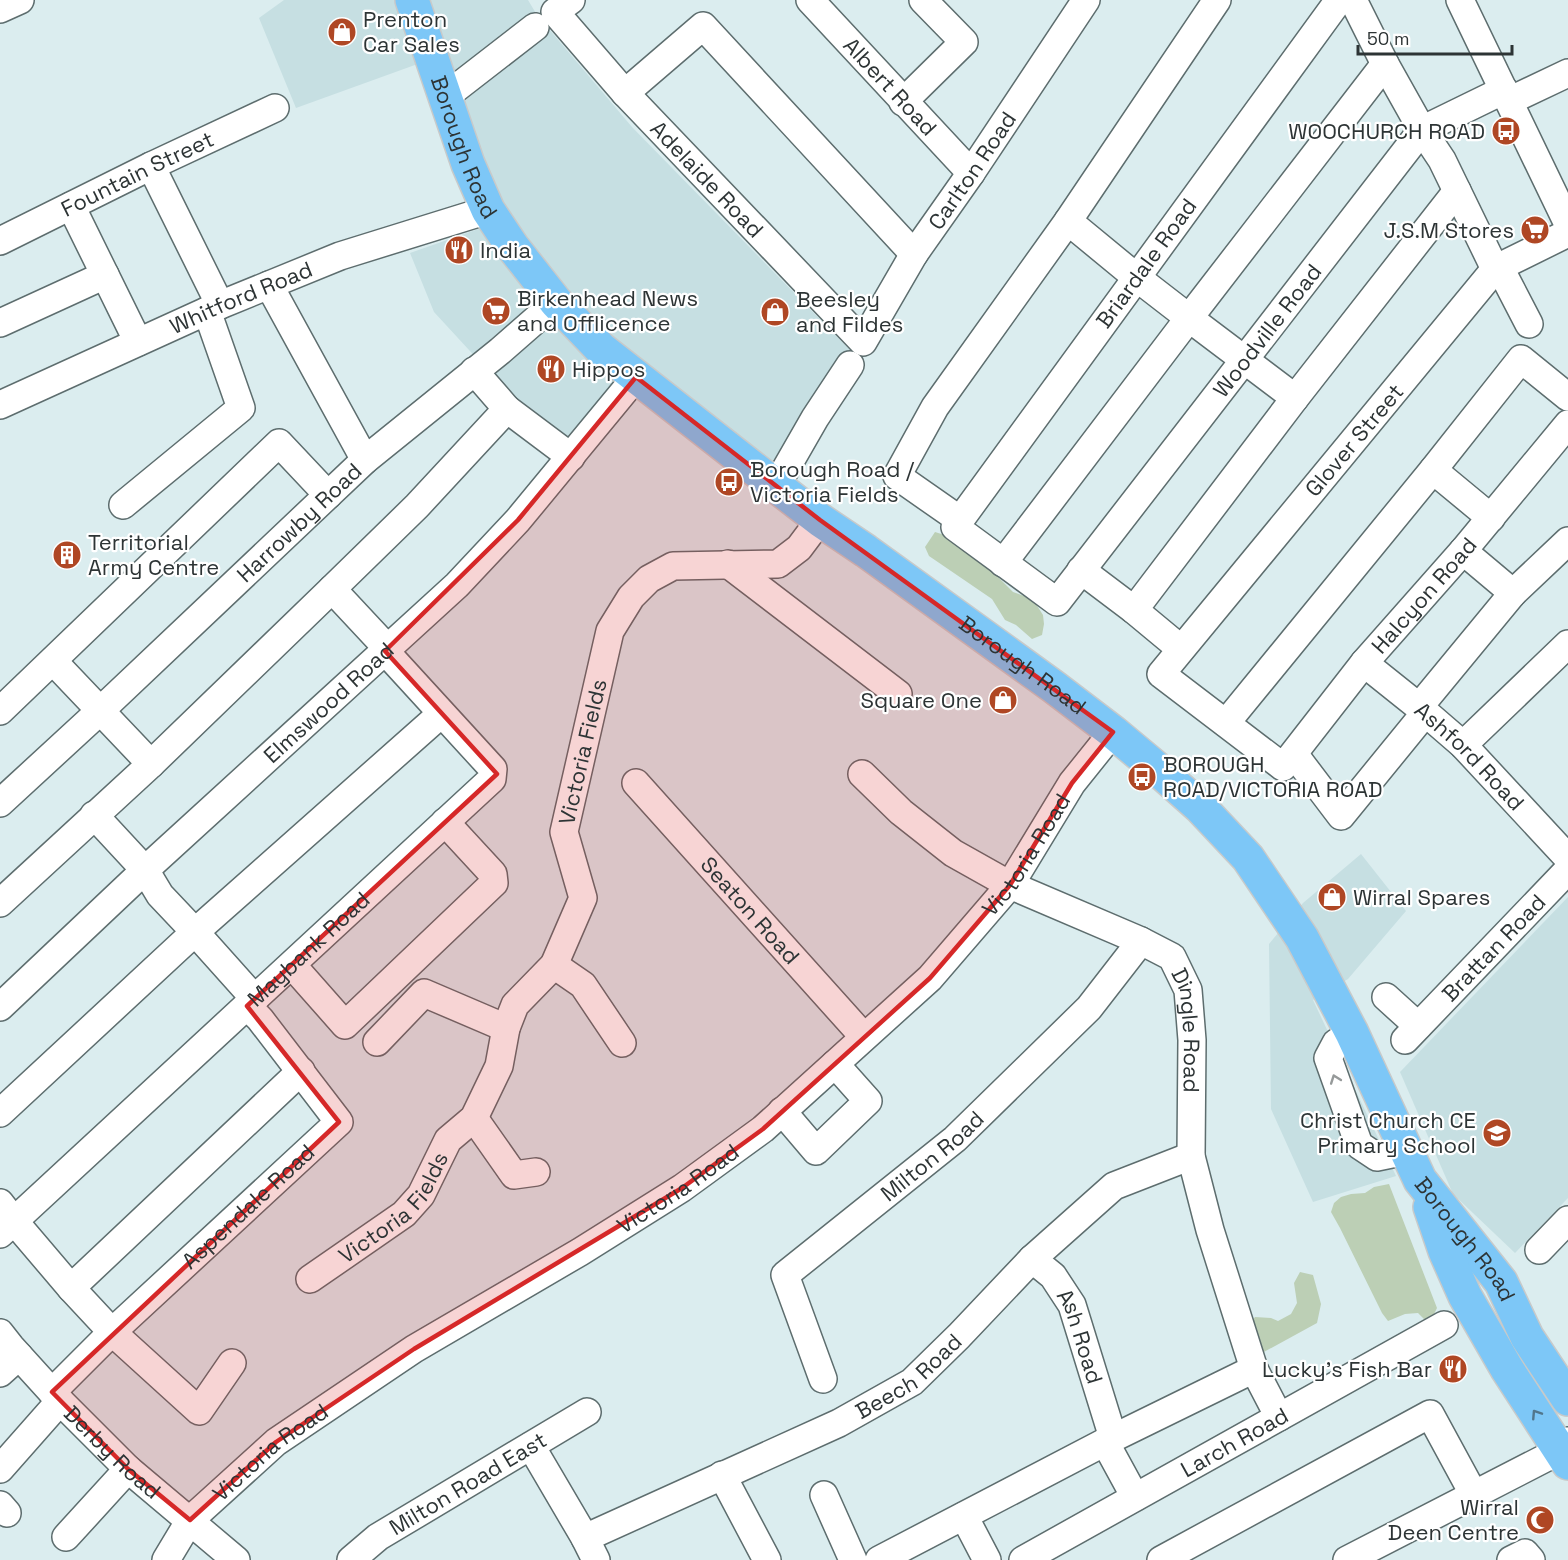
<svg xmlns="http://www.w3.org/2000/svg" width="1568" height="1560" font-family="'Space Grotesk',sans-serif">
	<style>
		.built { fill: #c6dfe2 }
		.green { fill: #bccfb5 }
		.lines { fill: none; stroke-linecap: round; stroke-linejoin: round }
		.minor-casing { stroke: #5d6d6e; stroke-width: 30 }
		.highway-casing { stroke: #c8caca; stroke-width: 36 }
		.minor { stroke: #fff; stroke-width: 27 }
		.highway { stroke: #7dc7f7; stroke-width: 33 }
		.oneway { stroke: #969a9a }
		.oneway2 { stroke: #51768c }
		.marked { fill: #d62828; fill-opacity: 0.2; stroke: #d62828; stroke-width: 4.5; stroke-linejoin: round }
		.labels { text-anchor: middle; stroke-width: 4.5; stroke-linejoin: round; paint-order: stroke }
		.poi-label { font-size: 22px; fill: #2d3435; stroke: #fff; text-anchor: start }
		.street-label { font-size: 22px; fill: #2d3435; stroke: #fff }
	</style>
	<rect width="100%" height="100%" fill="#dbedef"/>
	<!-- built -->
	<g class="built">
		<polygon points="284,0 528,0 537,15 632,127 850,350 774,475 639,371 569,445 515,400 434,312 410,253 504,220 437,57 296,108 259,18"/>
		<polygon points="1361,854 1406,911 1348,979 1313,1000 1396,1176 1313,1202 1271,1109 1269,944 1303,903"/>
		<polygon points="1568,897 1568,1198 1515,1253 1453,1194 1400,1072"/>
	</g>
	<!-- green -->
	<g class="green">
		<polygon points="935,532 951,537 967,546 1013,592 1024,596 1036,604 1043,615 1044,624 1042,635 1032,639 1016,625 1005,620 992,599 929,556 925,547"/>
		<polygon points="1389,1184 1437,1308 1432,1318 1427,1322 1418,1313 1405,1314 1388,1321 1382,1313 1340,1228 1331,1212 1334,1203 1341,1197 1351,1194 1365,1193 1374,1187"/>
		<polygon points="1300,1272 1313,1275 1321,1304 1317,1323 1262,1353 1258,1337 1249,1325 1255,1317 1271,1318 1278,1321 1291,1314 1297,1303 1294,1283"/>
	</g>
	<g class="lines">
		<!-- minor casing -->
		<g class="minor-casing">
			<g id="minor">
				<path id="s1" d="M571 0 555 12 625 93 863 342 914 254 971 173 1086 0"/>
				<path id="s2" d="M810 0 971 173"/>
				<path id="s3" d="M1339 0 955 527 1057 602 1422 130 1504 90"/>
				<polyline points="1460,0 1568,224"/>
				<polyline points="0,9 20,0"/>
				<polyline points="1385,64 1422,130 1442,160 1495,269"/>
				<polyline points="625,93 703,26 914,254"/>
				<polyline points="446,96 535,27"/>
				<polyline points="1509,101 1568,73"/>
				<polyline points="903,102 964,42 923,0"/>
				<polyline points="151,166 220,305"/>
				<polyline points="71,206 138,342"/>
				<polyline points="1068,221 1217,0"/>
				<path id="s4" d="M1568 233 1495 269 1161 674 1283 767 1364 663 1463 551 1568 424"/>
				<path id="s5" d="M0 241 151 166 275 108"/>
				<polyline points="1500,268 1529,324"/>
				<polyline points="269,285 365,460"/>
				<polyline points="0,323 105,275"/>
				<polyline points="474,371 507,409"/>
				<path id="s6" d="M0 405 220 305 340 256 488 210"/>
				<polyline points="1433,470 1491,518"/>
				<polyline points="776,486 815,418 850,365"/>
				<polyline points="123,505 241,408 207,311"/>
				<polyline points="960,520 897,476 935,407 1068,221 1136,277 1189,318 1385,64 1353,0"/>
				<polyline points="1463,551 1513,593"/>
				<polyline points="1003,563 1189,318 1295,398"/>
				<polyline points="728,564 898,694"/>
				<polyline points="1081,570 1134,610"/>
				<polyline points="332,589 388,649"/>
				<polyline points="1181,649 1134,610 1295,398 1457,191"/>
				<polyline points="53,661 151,764"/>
				<path id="s7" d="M1364 663 1419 707 1463 745 1568 858"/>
				<polyline points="1419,707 1513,593 1568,541"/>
				<polyline points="0,711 279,443 328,495"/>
				<polyline points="1226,723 1433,470 1521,359 1568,397"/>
				<polyline points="1463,745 1568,644"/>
				<polyline points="1294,754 1341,816 1425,713"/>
				<path id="s8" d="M862 774 901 812 953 853 1010 885 1141 941 1172 957 1188 990 1192 1040 1191 1156 1210 1230 1254 1369 1279 1417"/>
				<path id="s9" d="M636 783 864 1037"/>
				<path id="s10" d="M0 803 101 710 365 460 500 351 556 302"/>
				<polyline points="94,815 145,870 160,895 195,932 255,999"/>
				<polyline points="0,903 151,764 332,589 417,506 507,409 571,457"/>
				<polyline points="292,965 345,1025 494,883 493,874 445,822"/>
				<polyline points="554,965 583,985 622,1043"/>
				<polyline points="1386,997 1418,1026"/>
				<path id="s11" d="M0 1007 145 870 457 585 518 520 636 377"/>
				<polyline points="1352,1033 1336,1043 1328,1058 1359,1145 1377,1157 1406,1151"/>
				<path id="s12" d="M1405 1040 1568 870"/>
				<polyline points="377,1042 424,993 506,1028"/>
				<polyline points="782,1111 816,1151 868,1101 835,1064"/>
				<polyline points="0,1113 195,932 441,714"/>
				<polyline points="474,1118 514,1175 536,1172"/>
				<polyline points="0,1203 14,1221 71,1288"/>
				<path id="s13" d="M0 1234 492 779 493 769 385 651"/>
				<polyline points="1539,1250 1568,1220"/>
				<path id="s14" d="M1032 1259 1053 1276 1072 1305 1110 1428"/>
				<path id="s15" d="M310 1279 404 1214 421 1195 448 1140 474 1118 499 1066 506 1028 515 1005 554 965 583 898 564 832 610 631 631 597 649 579 673 566 778 564 799 548 820 520"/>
				<path id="s16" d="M0 1333 11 1347 60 1401 128 1469 236 1560"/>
				<polyline points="232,1363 199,1411 112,1332 71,1288 301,1071"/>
				<polyline points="0,1373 19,1356"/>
				<path id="s17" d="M823 1379 785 1275 955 1139 1089 1008 1141 941"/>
				<path id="s18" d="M52 1392 112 1332 339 1122 260 1019 247 1006"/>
				<polyline points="1105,1442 1135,1497"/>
				<polyline points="531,1446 585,1538 596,1560"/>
				<polyline points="0,1469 60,1401"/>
				<polyline points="722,1475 767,1560"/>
				<polyline points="824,1495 853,1560"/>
				<polyline points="0,1505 7,1513"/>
				<polyline points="964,1516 987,1560"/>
				<polyline points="66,1537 128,1469"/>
				<path id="s19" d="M585 1538 839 1423 912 1382 959 1336 1032 1259 1114 1186 1191 1156"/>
				<path id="s20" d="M166 1560 190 1520 276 1442 414 1349 580 1252 682 1188 763 1129 930 978 1010 885 1072 783 1113 732"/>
				<path id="s21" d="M351 1560 378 1537 587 1412"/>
				<polyline points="879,1560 1105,1442 1254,1369"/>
				<path id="s22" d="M1023 1560 1444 1325"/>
				<polyline points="1161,1560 1430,1414 1474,1495"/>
				<polyline points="1347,1560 1559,1451 1568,1441"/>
				<polyline points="1511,1560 1525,1553 1531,1560"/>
			</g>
		</g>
		<!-- highway casing -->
		<g class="highway-casing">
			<g id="highway">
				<path id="s23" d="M412 0 468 164 488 210 512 246 556 302 601 349 776 486 820 520 866 551 1054 687 1113 732 1155 767 1200 807 1248 858 1302 938 1352 1033 1420 1180 1501 1282 1527 1337 1568 1399"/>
				<polyline points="1430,1207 1445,1251 1465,1296 1507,1369 1568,1463"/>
			</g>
		</g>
		<!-- minor -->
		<use href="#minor" class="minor"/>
		<!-- highway -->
		<use href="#highway" class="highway"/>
	</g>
	<!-- one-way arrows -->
	<defs><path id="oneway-chevron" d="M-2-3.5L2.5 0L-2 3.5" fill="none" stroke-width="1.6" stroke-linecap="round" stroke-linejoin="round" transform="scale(1.5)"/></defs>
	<use class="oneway" href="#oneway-chevron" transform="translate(1335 1079) rotate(-110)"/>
	<use class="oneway2" href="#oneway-chevron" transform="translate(1536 1414) rotate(-123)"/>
	<!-- marked area -->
	<path class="marked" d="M636 377 820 520 1113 732 1072 783 1010 885 930 978 763 1129 682 1188 414 1349 276 1442 190 1520 128 1469 52 1392 339 1122 247 1006 497 774 385 651 518 520Z"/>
	<!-- icons -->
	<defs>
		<g id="shop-disc" transform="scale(1.5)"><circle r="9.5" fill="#af4724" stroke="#fff"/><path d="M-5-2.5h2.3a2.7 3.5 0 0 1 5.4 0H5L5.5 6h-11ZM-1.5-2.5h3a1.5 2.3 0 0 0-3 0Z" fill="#fff"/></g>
		<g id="bus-disc" transform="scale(1.5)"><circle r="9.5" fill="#af4724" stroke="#fff"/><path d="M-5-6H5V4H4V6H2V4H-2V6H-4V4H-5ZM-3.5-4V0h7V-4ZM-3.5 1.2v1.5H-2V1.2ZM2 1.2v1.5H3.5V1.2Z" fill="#fff"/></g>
		<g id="supermarket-disc" transform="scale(1.5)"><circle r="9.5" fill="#af4724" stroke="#fff"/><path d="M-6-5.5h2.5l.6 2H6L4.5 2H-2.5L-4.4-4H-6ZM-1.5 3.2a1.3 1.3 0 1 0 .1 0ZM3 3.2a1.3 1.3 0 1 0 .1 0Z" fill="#fff"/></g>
		<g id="restaurant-disc" transform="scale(1.5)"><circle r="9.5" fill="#af4724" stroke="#fff"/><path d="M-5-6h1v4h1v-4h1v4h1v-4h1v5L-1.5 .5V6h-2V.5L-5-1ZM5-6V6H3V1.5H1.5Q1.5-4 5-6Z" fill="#fff"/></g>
		<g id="building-disc" transform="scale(1.5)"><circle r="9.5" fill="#af4724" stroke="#fff"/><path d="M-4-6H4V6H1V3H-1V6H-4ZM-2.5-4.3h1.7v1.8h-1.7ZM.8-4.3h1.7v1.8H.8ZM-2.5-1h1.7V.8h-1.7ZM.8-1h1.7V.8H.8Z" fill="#fff"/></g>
		<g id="school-disc" transform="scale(1.5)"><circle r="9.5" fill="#af4724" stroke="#fff"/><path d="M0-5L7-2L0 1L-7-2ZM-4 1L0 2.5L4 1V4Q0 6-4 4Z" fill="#fff"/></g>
		<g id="mosque-disc" transform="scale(1.5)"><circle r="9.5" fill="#af4724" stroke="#fff"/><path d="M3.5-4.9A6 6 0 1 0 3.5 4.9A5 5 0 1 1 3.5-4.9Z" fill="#fff"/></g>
	</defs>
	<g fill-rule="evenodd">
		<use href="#shop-disc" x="342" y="32"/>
		<use href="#bus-disc" x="1506" y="131"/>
		<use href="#supermarket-disc" x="1535" y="230"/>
		<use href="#restaurant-disc" x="459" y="250"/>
		<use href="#supermarket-disc" x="496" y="311"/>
		<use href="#shop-disc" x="775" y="312"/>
		<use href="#restaurant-disc" x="551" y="369"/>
		<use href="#bus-disc" x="729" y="482"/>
		<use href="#building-disc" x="67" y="555"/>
		<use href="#shop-disc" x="1003" y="700"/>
		<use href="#bus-disc" x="1142" y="777"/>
		<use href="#shop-disc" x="1332" y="897"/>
		<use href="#school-disc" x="1497" y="1133"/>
		<use href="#restaurant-disc" x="1453" y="1369"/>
		<use href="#mosque-disc" x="1540" y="1520"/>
	</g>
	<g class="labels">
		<!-- poi labels -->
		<g class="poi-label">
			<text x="363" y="27">Prenton<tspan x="363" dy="25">Car Sales</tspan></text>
			<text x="1485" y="139" text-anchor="end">WOOCHURCH ROAD</text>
			<text x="1514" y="238" text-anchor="end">J.S.M Stores</text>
			<text x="480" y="258">India</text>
			<text x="517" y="306">Birkenhead News<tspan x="517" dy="25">and Offlicence</tspan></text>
			<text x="796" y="307">Beesley<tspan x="796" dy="25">and Fildes</tspan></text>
			<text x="572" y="377">Hippos</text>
			<text x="750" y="477">Borough Road /<tspan x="750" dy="25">Victoria Fields</tspan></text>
			<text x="88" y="550">Territorial<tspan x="88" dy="25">Army Centre</tspan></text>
			<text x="982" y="708" text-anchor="end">Square One</text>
			<text x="1163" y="772">BOROUGH<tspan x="1163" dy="25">ROAD/VICTORIA ROAD</tspan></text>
			<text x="1353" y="905">Wirral Spares</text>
			<text x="1476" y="1128" text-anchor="end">Christ Church CE<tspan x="1476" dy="25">Primary School</tspan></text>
			<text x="1432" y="1377" text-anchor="end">Lucky's Fish Bar</text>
			<text x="1519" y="1515" text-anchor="end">Wirral<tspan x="1519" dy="25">Deen Centre</tspan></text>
		</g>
		<!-- street labels -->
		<g class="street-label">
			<text dy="8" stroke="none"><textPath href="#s2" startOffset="118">Albert Road</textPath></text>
			<text dy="8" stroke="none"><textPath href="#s23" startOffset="156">Borough Road</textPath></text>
			<text dy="8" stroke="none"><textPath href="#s1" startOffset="675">Carlton Road</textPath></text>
			<text dy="8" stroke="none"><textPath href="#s5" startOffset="153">Fountain Street</textPath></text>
			<text dy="8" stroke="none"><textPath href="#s1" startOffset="246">Adelaide Road</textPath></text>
			<text transform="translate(1146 263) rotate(-54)" y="8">Briardale Road</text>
			<text dy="8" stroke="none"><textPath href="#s6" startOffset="264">Whitford Road</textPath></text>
			<text dy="8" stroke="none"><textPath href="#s3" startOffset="1122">Woodville Road</textPath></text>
			<text transform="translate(1354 440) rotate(-50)" y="8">Glover Street</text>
			<text dy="8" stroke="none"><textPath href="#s10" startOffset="410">Harrowby Road</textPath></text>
			<text dy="8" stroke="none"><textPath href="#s4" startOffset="982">Halcyon Road</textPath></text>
			<text dy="8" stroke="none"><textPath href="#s23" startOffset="930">Borough Road</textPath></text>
			<text dy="8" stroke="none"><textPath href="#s11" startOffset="448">Elmswood Road</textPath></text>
			<text dy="8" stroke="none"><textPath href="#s15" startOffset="636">Victoria Fields</textPath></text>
			<text dy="8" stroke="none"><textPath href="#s7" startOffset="141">Ashford Road</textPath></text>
			<text dy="8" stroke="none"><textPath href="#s20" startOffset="1124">Victoria Road</textPath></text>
			<text dy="8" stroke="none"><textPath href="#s9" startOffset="171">Seaton Road</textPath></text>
			<text dy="8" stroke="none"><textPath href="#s12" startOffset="128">Brattan Road</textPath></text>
			<text dy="8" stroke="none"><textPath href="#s13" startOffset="420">Maybank Road</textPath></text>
			<text dy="8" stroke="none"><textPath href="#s8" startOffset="440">Dingle Road</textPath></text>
			<text dy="8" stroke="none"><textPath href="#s17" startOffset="300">Milton Road</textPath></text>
			<text dy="8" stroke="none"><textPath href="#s20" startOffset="638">Victoria Road</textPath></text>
			<text dy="8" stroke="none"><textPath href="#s15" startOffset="112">Victoria Fields</textPath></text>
			<text dy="8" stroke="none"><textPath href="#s18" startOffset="270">Aspendale Road</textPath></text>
			<text dy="8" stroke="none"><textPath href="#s23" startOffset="1668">Borough Road</textPath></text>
			<text dy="8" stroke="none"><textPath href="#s14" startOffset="94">Ash Road</textPath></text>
			<text dy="8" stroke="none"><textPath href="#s19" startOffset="363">Beech Road</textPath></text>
			<text dy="8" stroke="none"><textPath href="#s22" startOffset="242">Larch Road</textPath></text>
			<text dy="8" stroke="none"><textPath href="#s16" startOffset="164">Derby Road</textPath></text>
			<text dy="8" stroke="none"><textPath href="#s20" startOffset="152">Victoria Road</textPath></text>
			<text dy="8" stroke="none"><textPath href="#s21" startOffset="140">Milton Road East</textPath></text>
		</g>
	</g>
	<!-- scale -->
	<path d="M1358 45v9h154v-9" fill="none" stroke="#2d3435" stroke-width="3"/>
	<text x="1367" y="45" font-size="18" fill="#2d3435" stroke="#ffffff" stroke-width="4.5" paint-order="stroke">50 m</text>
</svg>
